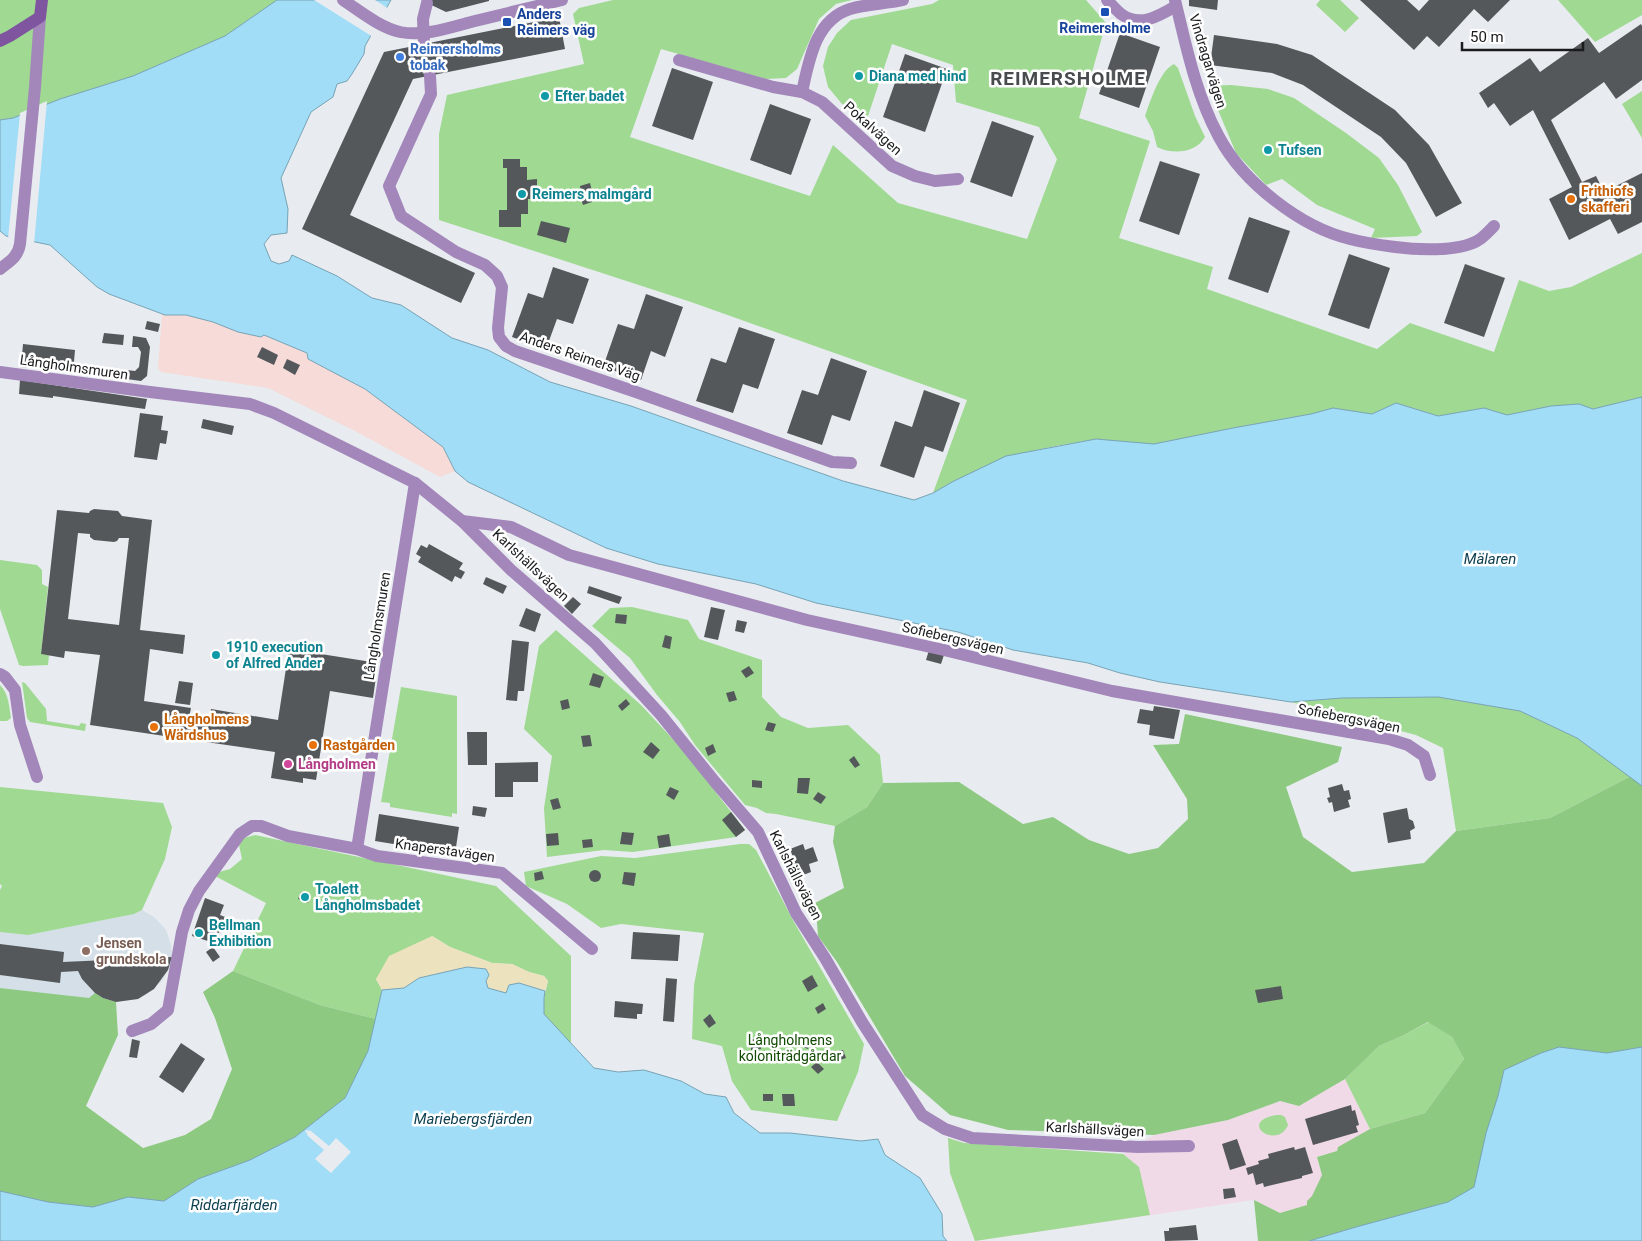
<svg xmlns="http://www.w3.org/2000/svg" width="1642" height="1241" font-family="Roboto,sans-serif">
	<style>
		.commercial { fill: #f1dae7 }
		.industrial { fill: #f6dbd8 }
		.built { fill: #d4dfe7 }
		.green { fill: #9fd992 }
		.forest { fill: #8dc980 }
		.sand { fill: #ece2bd }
		.water { fill: #a1ddf6; stroke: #78a3b5 }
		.pier { fill: #e8ecf0 }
		.building { fill: #54585b; fill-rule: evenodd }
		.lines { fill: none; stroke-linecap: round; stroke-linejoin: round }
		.street-tunnel { stroke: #bfc2c6; stroke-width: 12; stroke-dasharray: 12 6; stroke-linecap: butt }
		.street { stroke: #a387ba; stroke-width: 12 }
		.secondary { stroke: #7f559f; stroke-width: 12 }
		.transit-dot { fill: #1a4fb4; stroke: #fff; stroke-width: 2 }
		.shop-dot { fill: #3f7fe0; stroke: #fff; stroke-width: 2 }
		.culture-dot { fill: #0f9aa8; stroke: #fff; stroke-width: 2 }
		.food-dot { fill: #e8710a; stroke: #fff; stroke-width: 2 }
		.hotel-dot { fill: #d1479c; stroke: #fff; stroke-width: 2 }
		.education-dot { fill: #8d6e63; stroke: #fff; stroke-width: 2 }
		.labels { text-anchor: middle; stroke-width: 5; stroke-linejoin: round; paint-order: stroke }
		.transit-label { font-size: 14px; font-weight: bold; fill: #164399; stroke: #fff; text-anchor: start }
		.shop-label { font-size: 14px; font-weight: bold; fill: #366cbe; stroke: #fff; text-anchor: start }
		.street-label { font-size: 14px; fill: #1a1b1d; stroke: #fff }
		.culture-label { font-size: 14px; font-weight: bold; fill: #0d838f; stroke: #fff; text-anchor: start }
		.food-label { font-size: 14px; font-weight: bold; fill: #c56008; stroke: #fff; text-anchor: start }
		.hotel-label { font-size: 14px; font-weight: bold; fill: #b23c85; stroke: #fff; text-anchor: start }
		.education-label { font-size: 14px; font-weight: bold; fill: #785e54; stroke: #fff; text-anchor: start }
		.park-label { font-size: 14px; fill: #0f4a00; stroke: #fff }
		.water-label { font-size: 15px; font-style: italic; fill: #0e4051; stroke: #fff }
		.district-label { font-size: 19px; font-weight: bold; letter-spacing: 1px; fill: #484b4e; stroke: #fff }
	</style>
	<rect width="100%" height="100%" fill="#e8ecf0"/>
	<!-- commercial -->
	<polygon class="commercial" points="1379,1046 1425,1113 1338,1151 1317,1157 1322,1175 1312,1197 1307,1201 1308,1205 1280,1213 1254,1200 975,1241 950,1173 948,1138 964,1143 1123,1154 1154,1135 1228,1120 1280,1101 1299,1106 1345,1079"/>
	<!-- industrial -->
	<polygon class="industrial" points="162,314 186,315 263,335 307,353 308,359 365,389 443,447 455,471 440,477 355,431 268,388 161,372 158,368"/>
	<!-- built -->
	<polygon class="built" points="142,910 154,917 166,930 171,945 172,957 168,970 162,981 146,995 138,999 116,1002 0,988 0,932 28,935 134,914"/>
	<!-- green -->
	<g class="green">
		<polygon points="0,0 277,0 225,36 133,76 60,99 13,118 0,120"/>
		<polygon points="613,0 852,0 836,4 819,19 797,69 786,78 766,79 661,49 630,137 810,196 833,145 898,203 1027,239 1057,159 1039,127 956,102 953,65 892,44 868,116 842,104 828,87 823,66 828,47 837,33 851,20 932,4 939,0 1086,0 1106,23 1079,118 1150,141 1119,238 1213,267 1207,289 1377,349 1410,323 1494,352 1519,280 1549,291 1571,287 1642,253 1642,397 1593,409 1579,404 1551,406 1507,415 1484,408 1438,416 1396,403 1372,414 1333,408 1311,414 1233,428 1154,444 1096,439 1056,446 1037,450 954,481 933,493 967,400 691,302 439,220 439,134 447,95 584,64 573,14 579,8"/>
		<polygon points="1320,0 1340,0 1359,18 1345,32 1316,5"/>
		<polygon points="1558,0 1642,0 1642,15 1595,42"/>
		<path d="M1174 64 1178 68 1195 116 1205 137C1196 153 1173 155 1157 147L1153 131 1145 116C1150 102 1160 70 1174 64Z"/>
		<polygon points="1231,85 1268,89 1294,98 1346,133 1379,158 1398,185 1422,232 1417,236 1371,238 1375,229 1317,205 1282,179 1266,185 1236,153 1208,86"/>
		<polygon points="1642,91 1642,138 1622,104"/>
		<polygon points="0,560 37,565 42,570 42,584 48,587 41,654 49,655 48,665 23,666 19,665 0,609"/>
		<polygon points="632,607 688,620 699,639 762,660 762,697 781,717 808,728 848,725 880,755 883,783 867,807 835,826 776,814 766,813 757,808 745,805 695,745 680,722 657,695 630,658 592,626 610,608"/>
		<polygon points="556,630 641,705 683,750 745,830 736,837 633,852 604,850 547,857 544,808 552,756 524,729 539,646"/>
		<polygon points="22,682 25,683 46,709 47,721 79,726 81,723 86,724 85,731 30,722 27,718"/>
		<path d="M0 685C9 694 9 706 11 718L7 721H0Z"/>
		<polygon points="401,687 457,696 457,814 452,813 452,817 390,807 390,803 381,802"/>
		<polygon points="1438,697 1520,711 1577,738 1631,776 1550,818 1456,831 1443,748 1416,735 1291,702 1342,698"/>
		<polygon points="0,787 163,803 172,827 165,859 142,910 134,914 28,935 0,932 0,890 2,886 0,884"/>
		<polygon points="255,835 496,886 571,956 571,1044 544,1014 544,998 548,981 544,976 529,972 512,964 492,963 450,947 432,936 376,979 382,990 376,1019 320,1005 233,971 266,903 215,876 219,872 230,869 242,859 239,845 244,838"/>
		<polygon points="740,844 749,844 756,850 794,922 864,1044 858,1072 837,1121 751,1110 732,1081 722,1046 692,1039 694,985 704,933 621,924 601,928 567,904 526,886 524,872 601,856 635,858"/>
		<polygon points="1429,1022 1452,1037 1464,1059 1425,1113 1370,1129 1345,1079 1379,1046 1402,1036"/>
		<path d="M1276 1115H1281L1285 1117 1288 1125C1279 1147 1247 1129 1264 1119 1267 1117 1272 1116 1276 1115Z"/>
		<polygon points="948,1138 964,1143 1123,1154 1139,1167 1150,1215 975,1241 950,1173"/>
	</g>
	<!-- forest -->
	<g class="forest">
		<path d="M1185 714 1342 747 1338 762 1286 787 1303 837 1352 872 1424 863 1456 831 1550 818 1631 776 1642 786V1047L1607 1053 1559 1047 1541 1053 1504 1070C1496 1109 1482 1147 1475 1187L1448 1202 1356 1227 1309 1241H1258L1254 1200 1280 1213 1307 1205V1201L1312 1196 1322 1175 1317 1157 1337 1151 1338 1147 1370 1129 1425 1113 1464 1059 1452 1037 1428 1022 1402 1036 1379 1046 1345 1079 1299 1106 1280 1101 1228 1120 1154 1135 1008 1130 950 1115 905 1076 837 962 818 936 817 922 811 905 844 888 833 842 835 826 867 807 883 783 959 782 1023 824 1053 817 1089 840 1129 854 1158 848 1188 819 1187 799 1153 745 1179 744Z"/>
		<polygon points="233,971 320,1005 376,1019 368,1051 345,1098 295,1137 250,1160 198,1179 164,1201 128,1197 93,1207 48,1202 0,1191 0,988 89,998 95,993 103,998 116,1002 118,1035 86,1106 143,1148 185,1135 211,1119 232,1069 215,1018 203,992"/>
	</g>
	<!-- sand -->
	<polygon class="sand" points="432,936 450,947 492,963 512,964 529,972 544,976 548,981 545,991 519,983 506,993 488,988 486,981 489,975 486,969 467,967 419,978 404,988 382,990 376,979 389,956"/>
	<!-- water -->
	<g class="water">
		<polygon points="277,0 391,0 365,46 364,54 352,74 347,81 337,84 333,97 311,112 281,178 288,209 287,233 271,235 264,244 271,261 279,264 289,261 292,255 337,276 372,298 401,305 452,338 488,350 550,382 631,406 843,481 914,500 933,493 954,481 1006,456 1096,439 1154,444 1233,428 1311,414 1333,408 1372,414 1396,403 1438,416 1484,408 1507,415 1551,406 1579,404 1593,409 1642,397 1642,786 1577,738 1520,711 1438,697 1342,698 1291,702 1160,682 1120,673 1088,663 1013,650 958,632 816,603 756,584 658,564 606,548 468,482 455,471 443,447 365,389 308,359 307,353 264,335 261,337 238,332 213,322 186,315 165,315 109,294 97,287 50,245 6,236 0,231 0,120 13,118 60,99 133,76 225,36"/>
		<polygon points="467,967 486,969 489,975 486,981 488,988 506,993 509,985 519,983 545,991 544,998 544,1014 594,1068 618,1072 644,1070 681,1081 705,1094 726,1097 734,1113 760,1133 790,1133 861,1141 878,1139 885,1155 920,1178 942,1214 943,1236 947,1241 0,1241 0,1191 48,1202 93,1207 128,1197 164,1201 198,1179 250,1160 295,1137 345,1098 368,1051 382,990 404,988 419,978"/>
		<polygon points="1559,1047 1607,1053 1642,1047 1642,1241 1309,1241 1356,1227 1448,1202 1474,1187 1486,1133 1498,1096 1504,1070 1541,1053"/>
	</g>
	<!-- pier -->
	<g class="pier">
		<polygon points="314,0 375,0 389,9 373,37"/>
		<polygon points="47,101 34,244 8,239 20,113"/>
		<polygon points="305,1130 311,1131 329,1146 336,1138 351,1152 331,1173 315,1159 324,1150 308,1136"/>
	</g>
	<!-- building -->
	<g class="building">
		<polygon points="421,0 489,0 489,1 446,12"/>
		<polygon points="1189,0 1218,0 1217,10 1189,6"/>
		<polygon points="1360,0 1407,0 1419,11 1429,0 1510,0 1488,22 1474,9 1439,47 1427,36 1414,50"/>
		<polygon points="559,17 565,49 413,79 350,215 475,273 461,303 302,229 384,52"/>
		<polygon points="1641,24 1642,26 1642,80 1616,99 1604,82 1551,120 1582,182 1596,176 1604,192 1642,173 1642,222 1618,234 1610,219 1569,240 1549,199 1572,187 1533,110 1510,126 1494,103 1488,108 1479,93 1530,58 1540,72 1588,38 1599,53"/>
		<polygon points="1120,33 1160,47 1139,108 1099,94"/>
		<polygon points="1214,35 1277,44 1312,55 1395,110 1429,145 1462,203 1436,217 1406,163 1381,137 1303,85 1272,73 1210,65"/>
		<polygon points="905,54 947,69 925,132 883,117"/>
		<polygon points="672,68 713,82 693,140 652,126"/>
		<polygon points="770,104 811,119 791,175 750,160"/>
		<polygon points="992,121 1034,136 1012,197 970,182"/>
		<polygon points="503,159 520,159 520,167 527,167 527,180 537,179 537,199 528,199 528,214 521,214 521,227 499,227 499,210 507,210 507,168 503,168"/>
		<polygon points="1160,161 1200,174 1179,235 1139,221"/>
		<polygon points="590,183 592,191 581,193 580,186"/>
		<polygon points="589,193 592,202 583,205 580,196"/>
		<polygon points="1249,217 1290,231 1268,293 1228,279"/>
		<polygon points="541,221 570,228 566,243 537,235"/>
		<polygon points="1349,254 1390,268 1369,329 1328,315"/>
		<polygon points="1465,264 1505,278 1484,337 1444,323"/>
		<polygon points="553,267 589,279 573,324 557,319 546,349 512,337 528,293 543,298"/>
		<polygon points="646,294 683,307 665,357 651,351 641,380 603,367 618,324 634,329"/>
		<polygon points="147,321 160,324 158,332 145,329"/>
		<polygon points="739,327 775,339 758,389 743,384 733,413 696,401 711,358 726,363"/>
		<polygon points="104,333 124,335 123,345 102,343"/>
		<polygon points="133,336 146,338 150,347 147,376 141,381 91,374 92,366 135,371 139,367 141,352 138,347 132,347"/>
		<polygon points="23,344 75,350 73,373 21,367"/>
		<polygon points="262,347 278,355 274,365 257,357"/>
		<polygon points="831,358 867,371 850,421 832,415 822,445 787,433 802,390 818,395"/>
		<polygon points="287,359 300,365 295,375 283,368"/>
		<polygon points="20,380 147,399 145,409 53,396 53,398 19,394"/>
		<polygon points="924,390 960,403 943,452 925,446 914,478 880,466 895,421 912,427"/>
		<polygon points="140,413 163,416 161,430 168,431 166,444 160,443 157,460 134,457"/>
		<polygon points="203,419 234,426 232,435 201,428"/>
		<path d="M94 509 118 511 122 516 152 520 140 630 185 635 183 654 150 649 144 701 191 708 189 718 209 721 211 709 278 720 289 649 378 663 373 698 330 691 316 780 303 778V783L271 778 275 752 206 742 207 736 186 733 185 739 90 725 100 655 65 651 64 658 41 654 57 510 89 513 90 511ZM78 533 90 534V537L94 540 114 542 117 541 119 538H129L119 625 68 619Z"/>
		<polygon points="429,544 463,563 459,569 465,572 461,579 455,576 452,582 418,562 421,557 416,554 421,545 427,548"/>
		<polygon points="486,577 507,586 503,594 483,584"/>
		<polygon points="589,586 622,597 619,604 587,593"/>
		<polygon points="573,597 581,604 572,614 564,606"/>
		<polygon points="711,607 725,610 718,640 704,637"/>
		<polygon points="526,608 541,614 535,632 519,626"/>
		<polygon points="616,614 627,615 626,624 615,623"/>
		<polygon points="737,620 747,622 744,633 735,631"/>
		<polygon points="665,635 672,637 670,649 662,647"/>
		<polygon points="512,640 529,642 524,691 518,691 517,701 506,700"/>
		<polygon points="929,650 944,655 941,664 926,660"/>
		<polygon points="749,666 754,673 746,678 741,671"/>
		<polygon points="593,673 604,677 600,688 589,685"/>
		<polygon points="179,681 193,683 190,705 175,703"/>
		<polygon points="734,691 737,700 729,702 726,693"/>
		<polygon points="568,699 570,708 562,710 560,701"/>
		<polygon points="626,699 630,704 622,711 618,706"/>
		<polygon points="1154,706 1180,710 1174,739 1149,735 1150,725 1137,723 1140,709 1153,711"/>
		<polygon points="768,722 776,724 773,732 765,730"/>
		<polygon points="467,732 487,732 487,765 468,765"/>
		<polygon points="590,735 592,746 583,747 581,736"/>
		<polygon points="651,742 660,750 653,759 643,752"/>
		<polygon points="713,744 716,752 708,756 705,748"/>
		<polygon points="854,756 860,765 855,768 849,760"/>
		<polygon points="538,762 538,782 513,782 513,797 495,797 495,763"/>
		<polygon points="798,778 810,778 808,794 797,793"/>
		<polygon points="752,780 762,781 762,788 752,787"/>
		<polygon points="1342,784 1344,791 1349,790 1351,799 1348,800 1350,807 1334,812 1332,802 1329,803 1327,798 1330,797 1328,788"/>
		<polygon points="670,787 679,791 674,800 666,795"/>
		<polygon points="818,792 826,797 821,804 813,799"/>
		<polygon points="558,798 561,808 553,810 550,800"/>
		<polygon points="473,806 487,808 485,817 472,815"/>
		<polygon points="1407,808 1409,819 1413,821 1415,828 1410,831 1411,839 1388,843 1383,813"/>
		<polygon points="731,812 745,830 736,837 722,820"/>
		<polygon points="379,814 459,827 455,854 375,841"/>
		<polygon points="622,832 634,833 632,845 620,844"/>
		<polygon points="558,833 559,845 547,846 546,834"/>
		<polygon points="669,834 671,846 659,848 657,836"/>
		<polygon points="592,839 593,847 583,848 582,840"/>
		<polygon points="803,844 805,850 813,847 818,861 809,864 811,872 790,880 783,861 793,857 790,849"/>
		<circle cx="595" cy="876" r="6"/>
		<polygon points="542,871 544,879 535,881 534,873"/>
		<polygon points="624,872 636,873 634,886 622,884"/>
		<polygon points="301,892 311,896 308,903 298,899"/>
		<polygon points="205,898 224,905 220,915 225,917 219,933 215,932 211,942 192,936"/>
		<polygon points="633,932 680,935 678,961 631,959"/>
		<polygon points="0,944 64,952 63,962 172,957 168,970 154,989 138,999 116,1002 103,998 95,993 82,979 78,971 61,972 60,983 0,975"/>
		<polygon points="213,947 220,957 213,962 206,952"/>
		<polygon points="812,975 818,986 808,992 802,981"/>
		<polygon points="666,978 677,979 674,1022 663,1021"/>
		<polygon points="1281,986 1283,999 1258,1003 1255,990"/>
		<polygon points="615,1001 643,1004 642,1014 637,1014 637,1019 614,1017"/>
		<polygon points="823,1003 826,1009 818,1014 815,1008"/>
		<polygon points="710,1014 716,1023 709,1028 703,1020"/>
		<polygon points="800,1038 810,1042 808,1049 798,1045"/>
		<polygon points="132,1039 140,1041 137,1058 129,1057"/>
		<polygon points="751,1039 760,1039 761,1049 751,1050"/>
		<polygon points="181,1043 205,1059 183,1093 159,1077"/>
		<polygon points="843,1050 846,1058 837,1061 834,1052"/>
		<polygon points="817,1062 824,1069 818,1074 811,1067"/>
		<rect x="763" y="1094" width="10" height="7"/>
		<polygon points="782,1094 794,1094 795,1106 783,1106"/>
		<polygon points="1351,1105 1352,1111 1355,1110 1359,1125 1356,1126 1358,1132 1313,1145 1305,1119"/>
		<polygon points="1237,1139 1246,1165 1230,1170 1222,1144"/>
		<polygon points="1294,1147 1295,1150 1305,1147 1313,1173 1302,1176 1302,1178 1264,1187 1263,1183 1256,1185 1253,1173 1248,1175 1246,1168 1259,1164 1258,1161 1269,1158 1268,1154"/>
		<polygon points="1234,1188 1236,1197 1224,1199 1223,1189"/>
		<polygon points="1196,1225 1198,1240 1165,1241 1164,1231 1169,1231 1169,1228"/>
	</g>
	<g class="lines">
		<!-- street-tunnel -->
		<polyline class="street-tunnel" points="424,44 430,76"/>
		<!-- street -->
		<g class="street">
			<path d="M343 0C360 11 379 27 400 32 424 37 452 27 475 21 504 14 533 7 562 0"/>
			<path d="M1107 0C1111 4 1116 10 1121 14 1140 28 1159 16 1176 6"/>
			<path d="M1175 0C1186 46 1196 95 1219 137 1243 182 1300 227 1350 239 1365 243 1380 245 1395 247 1417 250 1457 252 1477 241 1483 238 1489 231 1494 226"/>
			<polyline points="424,44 423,19 427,3"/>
			<polyline points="679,60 773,87 802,92 822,102 892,166 915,176 935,181 958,179"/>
			<polyline points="430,76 431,94 389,186 401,216 456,252 485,265 497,276 502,287 498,328 499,337 506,346 515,351 636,392 832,462 851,463"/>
			<path d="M802 92C809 61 815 20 850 9 866 4 886 4 903 0"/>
			<path d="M0 269C10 261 18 257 20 244L35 87 40 17"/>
			<polyline points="0,372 150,392 250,404 274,413 415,483 462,521 511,570 595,643 661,715 715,782 758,832 796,913 825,958 862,1022 922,1115 945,1129 972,1138 1138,1147 1189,1146"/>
			<polyline points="462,521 511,527 569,555 807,620 944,650 1112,691 1389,739 1408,745 1424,756 1430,775"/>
			<polyline points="0,674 5,677 15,690 20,725 37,777"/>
			<polyline points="357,849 415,483"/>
			<polyline points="132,1031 151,1024 168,1010 182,932 189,910 199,891 240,834 252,826 261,826 288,836 357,849 377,856 502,873 592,949"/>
		</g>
		<!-- secondary -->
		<polyline class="secondary" points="0,41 10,36 40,17 42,0"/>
	</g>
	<!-- markers -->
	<g class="transit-dot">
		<rect x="1100" y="7" width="10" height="10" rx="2.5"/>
		<rect x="502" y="17" width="10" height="10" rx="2.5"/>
	</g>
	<circle class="shop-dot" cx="400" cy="57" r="5"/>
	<g class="culture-dot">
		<circle cx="859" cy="76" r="5"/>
		<circle cx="545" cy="96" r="5"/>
		<circle cx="1268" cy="150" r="5"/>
		<circle cx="522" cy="194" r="5"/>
		<circle cx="216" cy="655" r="5"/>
		<circle cx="305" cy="897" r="5"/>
		<circle cx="199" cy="933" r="5"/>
	</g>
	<g class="food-dot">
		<circle cx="1571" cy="199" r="5"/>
		<circle cx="154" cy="727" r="5"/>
		<circle cx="313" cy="745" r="5"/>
	</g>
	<circle class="hotel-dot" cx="288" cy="764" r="5"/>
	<circle class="education-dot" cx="86" cy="951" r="5"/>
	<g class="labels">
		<!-- transit labels -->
		<g class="transit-label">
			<text x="517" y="19">Anders<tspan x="517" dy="16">Reimers väg</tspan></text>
			<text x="1105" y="33" text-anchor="middle">Reimersholme</text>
		</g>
		<!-- shop labels -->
		<g class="shop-label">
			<text x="410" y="54">Reimersholms<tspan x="410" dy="16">tobak</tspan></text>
		</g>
		<!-- street labels -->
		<g class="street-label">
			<text transform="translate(1208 61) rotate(73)" y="5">Vindragarvägen</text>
			<text transform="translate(873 128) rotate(42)" y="5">Pokalvägen</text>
			<text transform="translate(580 356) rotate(19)" y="5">Anders Reimers Väg</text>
			<text transform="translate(74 367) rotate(8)" y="5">Långholmsmuren</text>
			<text transform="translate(531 565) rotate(43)" y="5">Karlshällsvägen</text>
			<text transform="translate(377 626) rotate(-81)" y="5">Långholmsmuren</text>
			<text transform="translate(953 638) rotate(13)" y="5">Sofiebergsvägen</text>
			<text transform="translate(1349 718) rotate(11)" y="5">Sofiebergsvägen</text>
			<text transform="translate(445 850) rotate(8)" y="5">Knaperstavägen</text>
			<text transform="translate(796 875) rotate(63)" y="5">Karlshällsvägen</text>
			<text transform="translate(1095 1129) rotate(3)" y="5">Karlshällsvägen</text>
		</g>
		<!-- culture labels -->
		<g class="culture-label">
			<text x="869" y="81">Diana med hind</text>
			<text x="555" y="101">Efter badet</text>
			<text x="1278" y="155">Tufsen</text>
			<text x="532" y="199">Reimers malmgård</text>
			<text x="226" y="652">1910 execution<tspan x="226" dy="16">of Alfred Ander</tspan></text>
			<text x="315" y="894">Toalett<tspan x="315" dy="16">Långholmsbadet</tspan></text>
			<text x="209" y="930">Bellman<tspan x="209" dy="16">Exhibition</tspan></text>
		</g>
		<!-- food labels -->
		<g class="food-label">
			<text x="1581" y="196">Frithiofs<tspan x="1581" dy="16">skafferi</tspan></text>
			<text x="164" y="724">Långholmens<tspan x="164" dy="16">Wärdshus</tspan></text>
			<text x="323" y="750">Rastgården</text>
		</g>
		<!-- hotel labels -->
		<g class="hotel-label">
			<text x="298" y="769">Långholmen</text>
		</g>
		<!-- education labels -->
		<g class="education-label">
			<text x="96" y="948">Jensen<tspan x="96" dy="16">grundskola</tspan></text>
		</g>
		<!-- park labels -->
		<g class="park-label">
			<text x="790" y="1045">Långholmens<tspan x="790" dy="16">koloniträdgårdar</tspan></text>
		</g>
		<!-- water labels -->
		<g class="water-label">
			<text x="1490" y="564">Mälaren</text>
			<text x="473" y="1124">Mariebergsfjärden</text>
			<text x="234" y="1210">Riddarfjärden</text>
		</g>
		<!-- district labels -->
		<g class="district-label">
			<text x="1068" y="85">REIMERSHOLME</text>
		</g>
	</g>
	<!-- scale -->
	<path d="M1462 42v8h121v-8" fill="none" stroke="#1a1b1d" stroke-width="2.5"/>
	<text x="1470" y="42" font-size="15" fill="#1a1b1d" stroke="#ffffff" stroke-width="4" paint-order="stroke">50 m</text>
</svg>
